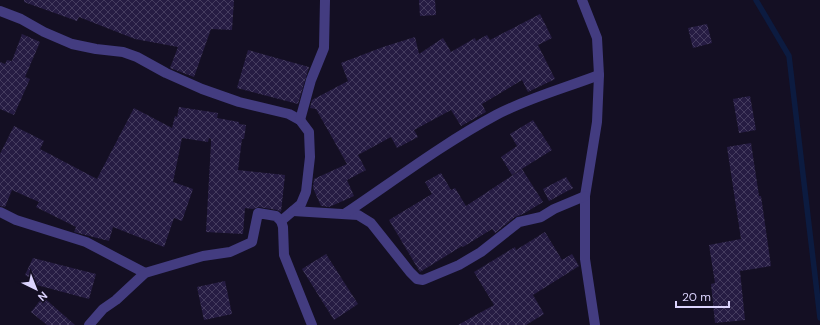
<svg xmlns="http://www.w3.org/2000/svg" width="820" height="325" font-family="'DM Sans',sans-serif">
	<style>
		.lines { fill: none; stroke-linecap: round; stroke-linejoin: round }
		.stream { stroke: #0c1b40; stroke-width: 5.5 }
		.building { fill: url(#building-cross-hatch) }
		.street { stroke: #433c80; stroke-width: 10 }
	</style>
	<defs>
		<pattern id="building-cross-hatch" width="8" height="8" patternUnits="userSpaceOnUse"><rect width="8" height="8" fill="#261c43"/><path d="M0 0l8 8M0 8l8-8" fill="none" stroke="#453c5f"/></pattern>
	</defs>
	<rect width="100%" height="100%" fill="#140f23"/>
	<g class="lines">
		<!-- stream -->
		<polyline class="stream" points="756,0 789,56 820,318"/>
	</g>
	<!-- building -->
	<g class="building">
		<polygon points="24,0 234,0 232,30 211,29 194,77 170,68 178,47 135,39 79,17 77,21 24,2"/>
		<polygon points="419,0 435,0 436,15 420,16"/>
		<polygon points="540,14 552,38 538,45 555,79 528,92 522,80 482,104 486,112 461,126 451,110 414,130 418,137 397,148 391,137 358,155 366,170 347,180 354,196 329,207 321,206 313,188 314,179 347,164 316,109 310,108 312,100 348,81 341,63 383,47 415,37 419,54 443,38 451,52 475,38 476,41 487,35 490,40"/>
		<polygon points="707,24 712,43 693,48 688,28"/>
		<polygon points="22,34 40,42 25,77 30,79 14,115 0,109 0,62 5,64 7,60 12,61"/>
		<polygon points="248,50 309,67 298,104 237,88"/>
		<polygon points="750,96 756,130 739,133 733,99"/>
		<polygon points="179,107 218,113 217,118 239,122 239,124 246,125 244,139 242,139 238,170 285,175 281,212 277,210 259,207 253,209 245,208 243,234 206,232 211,143 211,139 209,138 208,142 182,138 173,182 193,189 182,221 174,218 164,247 113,227 109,241 74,232 76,227 36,207 39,202 12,190 5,207 0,206 0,154 14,126 44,141 40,149 97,179 134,108 172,128 175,116 177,117"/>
		<polygon points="533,120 552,150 512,175 501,157 517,146 510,134"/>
		<polygon points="751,143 759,196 761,196 771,266 740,271 745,320 715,323 711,284 715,283 709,245 741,239 727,147"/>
		<polygon points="522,169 543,202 523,214 515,217 495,233 492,229 463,247 462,246 420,272 389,220 432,194 425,182 441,173 451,190 455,188 466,206"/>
		<polygon points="566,177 573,188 549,201 543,189"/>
		<polygon points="545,232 562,260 572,254 579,266 533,295 544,314 526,325 458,325 494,305 474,272 515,247 516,250"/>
		<polygon points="326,254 358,304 334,320 302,269"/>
		<polygon points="33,258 96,274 89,299 33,284 34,280 25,275"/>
		<polygon points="225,281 232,314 204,320 197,287"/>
		<polygon points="43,297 75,325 47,325 31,312"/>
	</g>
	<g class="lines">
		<!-- street -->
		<g class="street">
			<polyline points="582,0 597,38 599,75 597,122 585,196 585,259 595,325"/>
			<polyline points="0,11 21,19 44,32 72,44 96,49 123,52 137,57 166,73 202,89 239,102 289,114 300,120 309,132 310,157 306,192 301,204 281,221"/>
			<polyline points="300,120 311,80 324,48 325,0"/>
			<polyline points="293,211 358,215 371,223 410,272 417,279 423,280 459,265 481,252 519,222 541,217 554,209 585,196"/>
			<polyline points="0,212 16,220 86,242 145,273"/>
			<path d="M346 213C395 180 444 143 496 115 528 98 565 88 599 75"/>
			<polyline points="89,325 103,309 116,300 145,273 203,256 230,252 252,242 258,213 276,216 281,221 283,227 284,255 312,325"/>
		</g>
	</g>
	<!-- north arrow -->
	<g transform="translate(36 289) rotate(137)" stroke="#140f23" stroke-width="3" paint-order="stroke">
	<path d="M0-3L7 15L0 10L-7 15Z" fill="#dbd3fd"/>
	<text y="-6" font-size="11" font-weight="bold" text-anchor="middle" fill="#dbd3fd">N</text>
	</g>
	<!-- scale -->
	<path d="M676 301v6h53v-6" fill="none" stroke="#dbd3fd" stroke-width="2"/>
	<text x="682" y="301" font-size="12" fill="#dbd3fd" stroke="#140f23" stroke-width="3" paint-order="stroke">20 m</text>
</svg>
